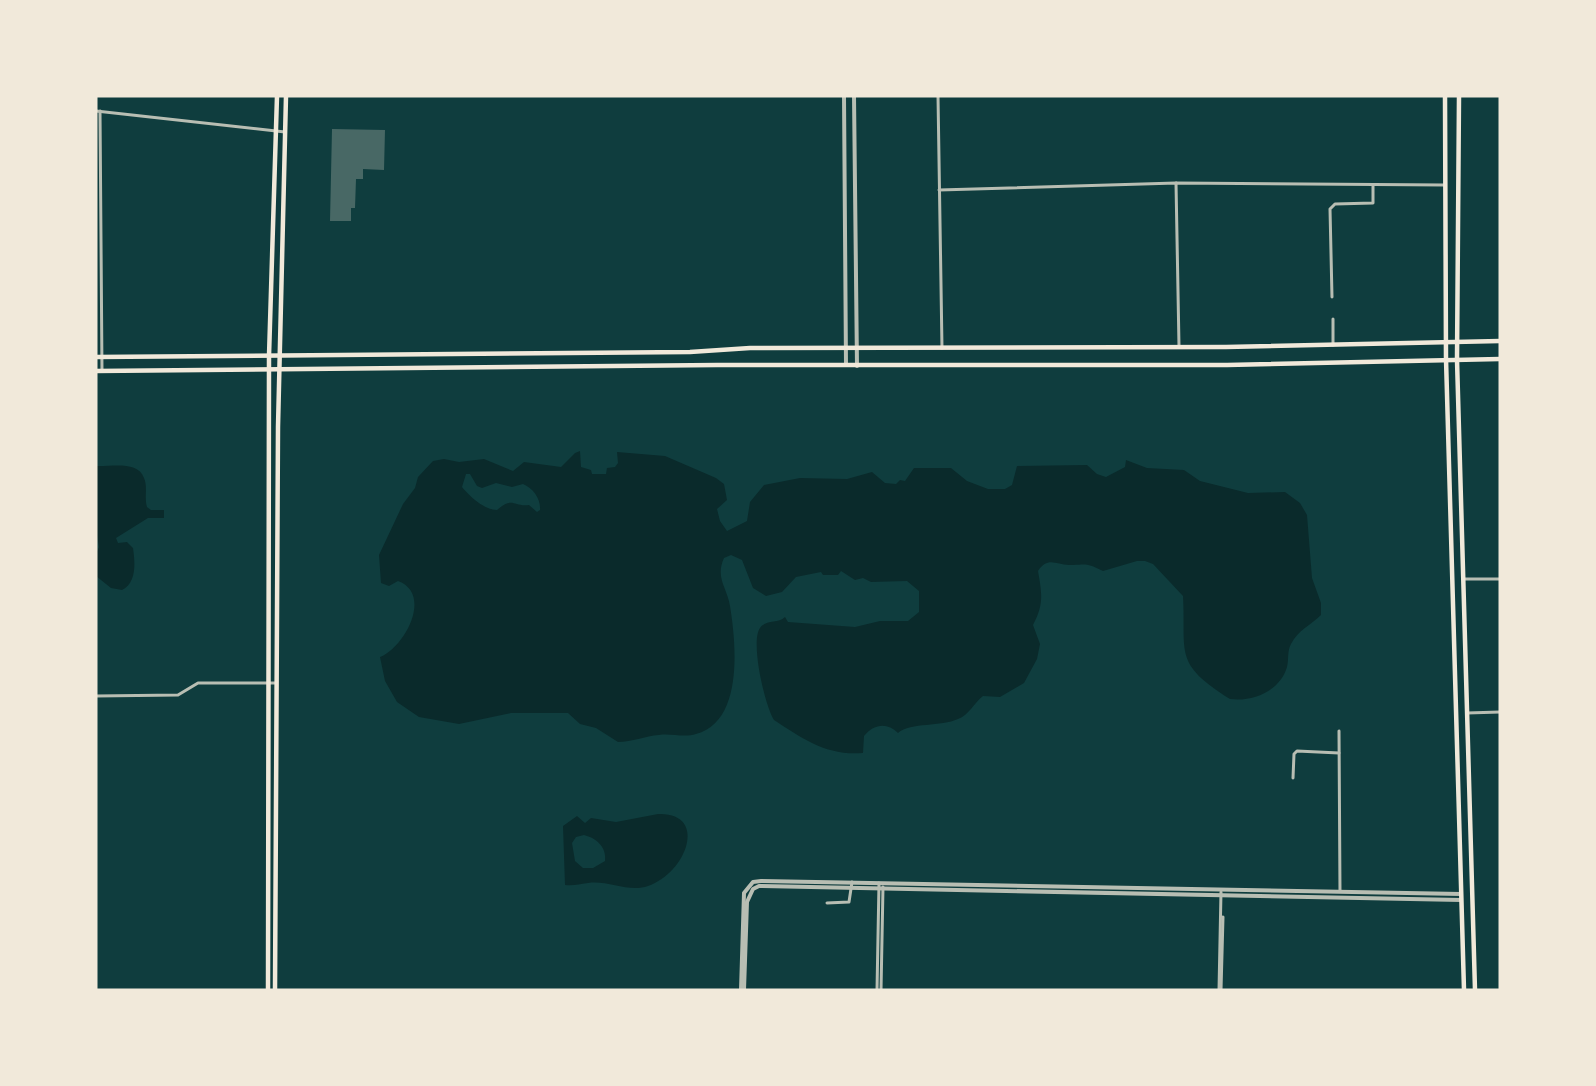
<svg xmlns="http://www.w3.org/2000/svg" width="1596" height="1086" font-family="'Space Grotesk',sans-serif">
	<style>
		.water { fill: #0a2a2b; fill-rule: evenodd }
		.building { fill: #486865 }
		.lines { fill: none; stroke-linecap: round; stroke-linejoin: round }
		.minor { stroke: #b8beb3; stroke-width: 3 }
		.tertiary { stroke: #b8beb3; stroke-width: 4 }
		.secondary { stroke: #f1e9da; stroke-width: 4.5 }
		.primary { stroke: #f1e9da; stroke-width: 4.5 }
	</style>
	<rect width="100%" height="100%" fill="#0f3d3e"/>
	<!-- water -->
	<g class="water">
		<path d="M580 451 581 467 591 470 592 474H606L607 468 615 467 618 463 617 452 665 456 716 478 724 484 727 500 717 509 720 521 727 531 747 521 750 502 764 485 800 478 847 479 872 472 885 483 896 484 900 480 905 481 914 468H951L967 481 988 489H1005L1012 485 1017 466 1087 465 1097 474 1106 477 1125 467 1126 460 1147 468 1184 470 1200 481 1248 493 1285 492 1300 503 1307 515 1312 578 1321 603V615C1311 625 1298 630 1291 644 1287 651 1289 659 1287 667 1280 691 1253 702 1230 699 1173 663 1186 654 1183 596L1153 564 1145 561H1137L1103 571C1085 562 1087 565 1069 565 1056 565 1048 556 1038 571 1042 594 1044 604 1033 625L1040 644 1037 659 1024 683 1000 697 983 696C974 703 969 715 958 719 941 727 911 722 898 733 887 722 874 724 864 736L863 753C827 756 803 739 774 720 765 706 750 642 760 628 766 619 778 624 785 617L788 622 855 627 880 621H908L919 612V591L907 581 871 582 863 578 855 580 841 571 838 575H823L821 572 796 577 782 592 766 596 753 588 742 560 731 555 724 558C715 578 727 587 730 606 736 643 744 721 696 734 684 738 671 733 659 735 645 736 632 742 618 742L596 728 580 724 568 713H511L459 724 419 717 397 702 385 681 380 657C405 647 433 594 398 581L389 586 381 583 379 555 403 504 415 488 418 477 433 461 444 459 459 462 484 459 513 471 524 462 561 467 575 453ZM466 474H470L477 486 482 488 496 483 512 487 523 484C533 488 541 499 540 510L537 512 529 505C513 507 513 496 497 510 485 510 470 497 462 487Z"/>
		<path d="M96 466C110 467 138 460 144 478 148 487 144 497 147 507L151 510H164V518H148L116 538 118 543 127 542 133 548C135 562 137 583 122 590L111 588 96 576V554L99 547 96 529Z"/>
		<path d="M658 814C708 812 688 872 648 886 629 893 608 880 588 883 579 884 574 886 565 885L563 826 577 816 585 823 591 818 616 822ZM584 835C596 838 607 847 605 861L593 868H583L575 861 572 843 576 837Z"/>
	</g>
	<!-- building -->
	<polygon class="building" points="332,129 385,130 384,170 363,169 363,179 356,179 355,208 351,208 351,221 330,221"/>
	<g class="lines">
		<!-- minor -->
		<g class="minor">
			<polyline points="938,96 942,348"/>
			<polyline points="96,111 285,132"/>
			<polyline points="100,111 102,371"/>
			<polyline points="1176,183 1179,346"/>
			<polyline points="939,190 1176,183 1444,185"/>
			<polyline points="1332,297 1330,209 1335,204 1373,203 1373,186"/>
			<polyline points="1333,319 1333,345"/>
			<polyline points="1463,579 1500,579"/>
			<polyline points="96,696 178,695 198,683 276,683"/>
			<polyline points="1467,713 1500,712"/>
			<polyline points="1339,731 1340,891"/>
			<polyline points="1293,778 1294,754 1297,751 1339,753"/>
			<polyline points="827,903 849,902 852,882"/>
			<polyline points="877,990 879,883"/>
			<polyline points="881,990 883,887"/>
			<polyline points="1219,990 1221,892"/>
			<polyline points="1221,990 1223,917"/>
		</g>
		<!-- tertiary -->
		<g class="tertiary">
			<polyline points="844,96 846,365"/>
			<polyline points="854,96 857,366"/>
			<polyline points="741,990 744,893 753,882 761,881 1461,894"/>
			<polyline points="744,990 747,902 753,889 759,886 1461,900"/>
		</g>
		<!-- secondary -->
		<g class="secondary">
			<polyline points="268,990 269,356 277,96"/>
			<polyline points="275,990 278,427 286,96"/>
		</g>
		<!-- primary -->
		<g class="primary">
			<polyline points="1445,96 1446,359 1464,990"/>
			<polyline points="1459,96 1457,360 1475,990"/>
			<polyline points="96,357 690,352 750,348 1226,347 1500,341"/>
			<polyline points="96,371 717,365 1227,365 1500,359"/>
		</g>
	</g>
	<!-- border -->
	<rect width="1596" height="1086" fill="none" stroke="#f1e9da" stroke-width="195"/>
</svg>
